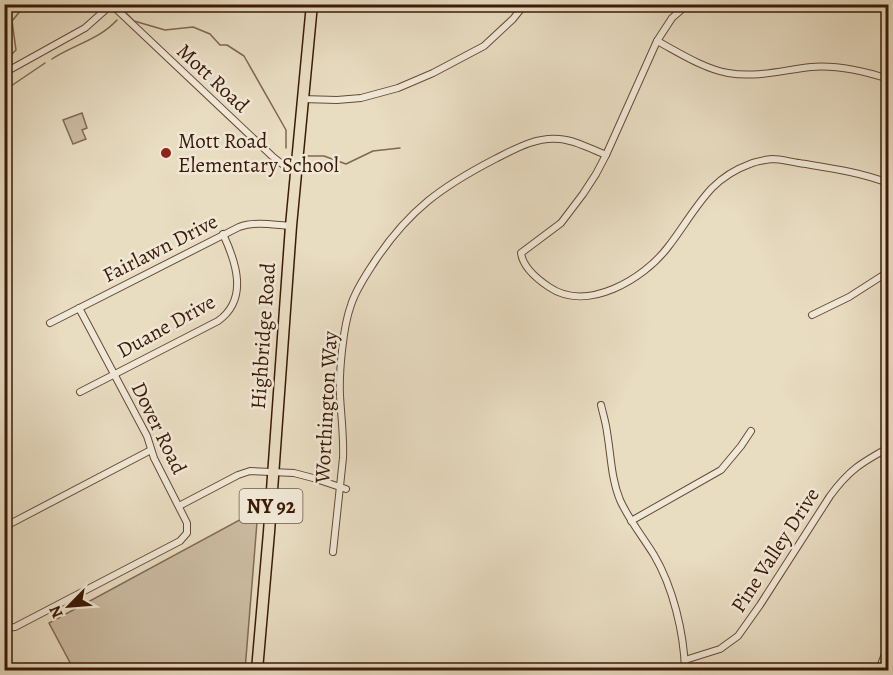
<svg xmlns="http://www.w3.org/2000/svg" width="893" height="675" font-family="Alegreya,serif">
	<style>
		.green { fill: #cbbba1; stroke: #836a54; stroke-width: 1.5 }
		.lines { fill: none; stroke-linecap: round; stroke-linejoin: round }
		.stream { stroke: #7f6750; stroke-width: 1.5 }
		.street-casing { stroke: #664a35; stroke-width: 8 }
		.highway-casing { stroke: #3b1a06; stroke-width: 13 }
		.street { stroke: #f0e8d7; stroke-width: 6 }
		.highway { stroke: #e8dcc1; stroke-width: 10 }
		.poi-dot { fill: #8f2418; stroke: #f0e8d7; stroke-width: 2 }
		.labels { text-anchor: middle; stroke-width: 5; stroke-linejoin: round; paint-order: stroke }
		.shield { fill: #f0e8d7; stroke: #715845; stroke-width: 1.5 }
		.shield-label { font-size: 20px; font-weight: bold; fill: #3b1a06 }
		.street-label { font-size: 21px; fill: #3b1a06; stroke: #f0e8d7 }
		.poi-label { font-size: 21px; fill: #3b1a06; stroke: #f0e8d7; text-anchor: start }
	</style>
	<rect width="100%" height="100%" fill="#e8dcc1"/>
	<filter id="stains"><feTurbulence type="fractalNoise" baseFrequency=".00333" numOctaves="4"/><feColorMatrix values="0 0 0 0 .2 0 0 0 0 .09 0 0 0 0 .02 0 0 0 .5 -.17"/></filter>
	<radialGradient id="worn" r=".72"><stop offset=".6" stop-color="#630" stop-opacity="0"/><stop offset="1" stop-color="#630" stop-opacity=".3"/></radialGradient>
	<!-- green -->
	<g class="green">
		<polygon points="82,113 87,128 82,130 86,139 73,144 63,120"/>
		<polygon points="258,510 245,670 74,670 49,623"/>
	</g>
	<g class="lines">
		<!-- stream -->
		<g class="stream">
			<polyline points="124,11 134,21 165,30 193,27 210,34 220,45 227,45 244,56 286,130 286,148"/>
			<path d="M52 59C73 45 100 39 117 20"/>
			<polyline points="6,60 16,50 12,21 26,4"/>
			<polyline points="9,81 10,86"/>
			<polyline points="11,86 45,63"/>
			<polyline points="306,156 324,156 346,164 373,151 400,148"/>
		</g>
		<!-- street casing -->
		<g class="street-casing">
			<g id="street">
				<polyline points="111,4 272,156 282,164 296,170"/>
				<path d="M688 4 672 18 657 41 606 155 596 174 583 194 561 223 521 253C523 268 537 279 549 287 587 313 644 279 668 247 683 228 695 206 712 188 722 178 736 169 750 164 756 161 765 160 772 159 781 159 791 162 799 163 829 168 860 172 888 183"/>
				<path d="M657 41C678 52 704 69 728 73 757 78 783 70 811 67 837 65 864 71 888 79"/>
				<polyline points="4,73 85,28 112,4"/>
				<polyline points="302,99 337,100 361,98 398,88 433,73 484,46 513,19 525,4"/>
				<polyline points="812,315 849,297 888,272"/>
				<path d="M50 323 239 227C255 221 274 225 291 226"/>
				<path d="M80 392 218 321C249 299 236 262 223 234"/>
				<path d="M601 405C603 414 606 423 607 432 611 455 611 478 620 500 629 520 643 537 654 555 673 587 684 633 685 670"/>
				<polyline points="179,506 238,475 250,471 294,473 313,478 346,489"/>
				<polyline points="631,521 721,470 741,446 751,431"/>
				<polyline points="4,527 151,450"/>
				<path d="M333 552 343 458C344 437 341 416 340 395 339 371 343 327 351 305 356 289 366 275 375 261 409 210 441 187 495 159 515 149 535 137 559 139 575 140 591 149 606 155"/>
				<polyline points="4,628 15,627 180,541 187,533 187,523 154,458 147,436 79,308"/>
				<path d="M685 660 720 649 738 636 760 605 830 496C849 470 861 463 888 448"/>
				<polyline points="879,670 888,646"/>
			</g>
		</g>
		<!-- highway casing -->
		<g class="highway-casing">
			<polyline id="highway" points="257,670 269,532 291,226 312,4"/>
		</g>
		<!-- street -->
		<use href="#street" class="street"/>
		<!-- highway -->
		<use href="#highway" class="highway"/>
	</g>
	<!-- markers -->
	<circle class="poi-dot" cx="166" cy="153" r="6"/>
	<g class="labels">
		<!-- shield labels -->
		<rect class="shield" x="239.5" y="489" width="63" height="34" rx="4.5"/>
		<g class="shield-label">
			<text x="271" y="513">NY 92</text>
		</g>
		<!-- street labels -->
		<g class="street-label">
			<text transform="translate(213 78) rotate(43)" y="7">Mott Road</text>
			<text transform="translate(160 248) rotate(-27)" y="7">Fairlawn Drive</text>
			<text transform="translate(166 326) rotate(-29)" y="7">Duane Drive</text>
			<text transform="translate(263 336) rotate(-86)" y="7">Highbridge Road</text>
			<text transform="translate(326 407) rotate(-87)" y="7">Worthington Way</text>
			<text transform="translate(159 428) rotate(64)" y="7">Dover Road</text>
			<text transform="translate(775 550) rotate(-57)" y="7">Pine Valley Drive</text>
		</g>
		<!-- poi labels -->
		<g class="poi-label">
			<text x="178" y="148">Mott Road<tspan x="178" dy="24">Elementary School</tspan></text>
		</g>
	</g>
	<!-- margin -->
	<rect width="893" height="675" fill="none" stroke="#e8dcc1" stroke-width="24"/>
	<rect x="6" y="6" width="881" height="663" fill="none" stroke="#3b1a06" stroke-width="3"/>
	<rect x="12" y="12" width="869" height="651" fill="none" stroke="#3b1a06" stroke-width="1.5"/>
	<!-- north arrow -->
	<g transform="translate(69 606) rotate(245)" stroke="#f0e8d7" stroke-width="4.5" paint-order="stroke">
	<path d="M0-4.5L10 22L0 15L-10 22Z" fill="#3b1a06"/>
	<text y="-9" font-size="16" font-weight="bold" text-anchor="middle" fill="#3b1a06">N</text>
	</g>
	<rect width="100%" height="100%" filter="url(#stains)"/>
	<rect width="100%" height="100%" fill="url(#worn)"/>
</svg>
